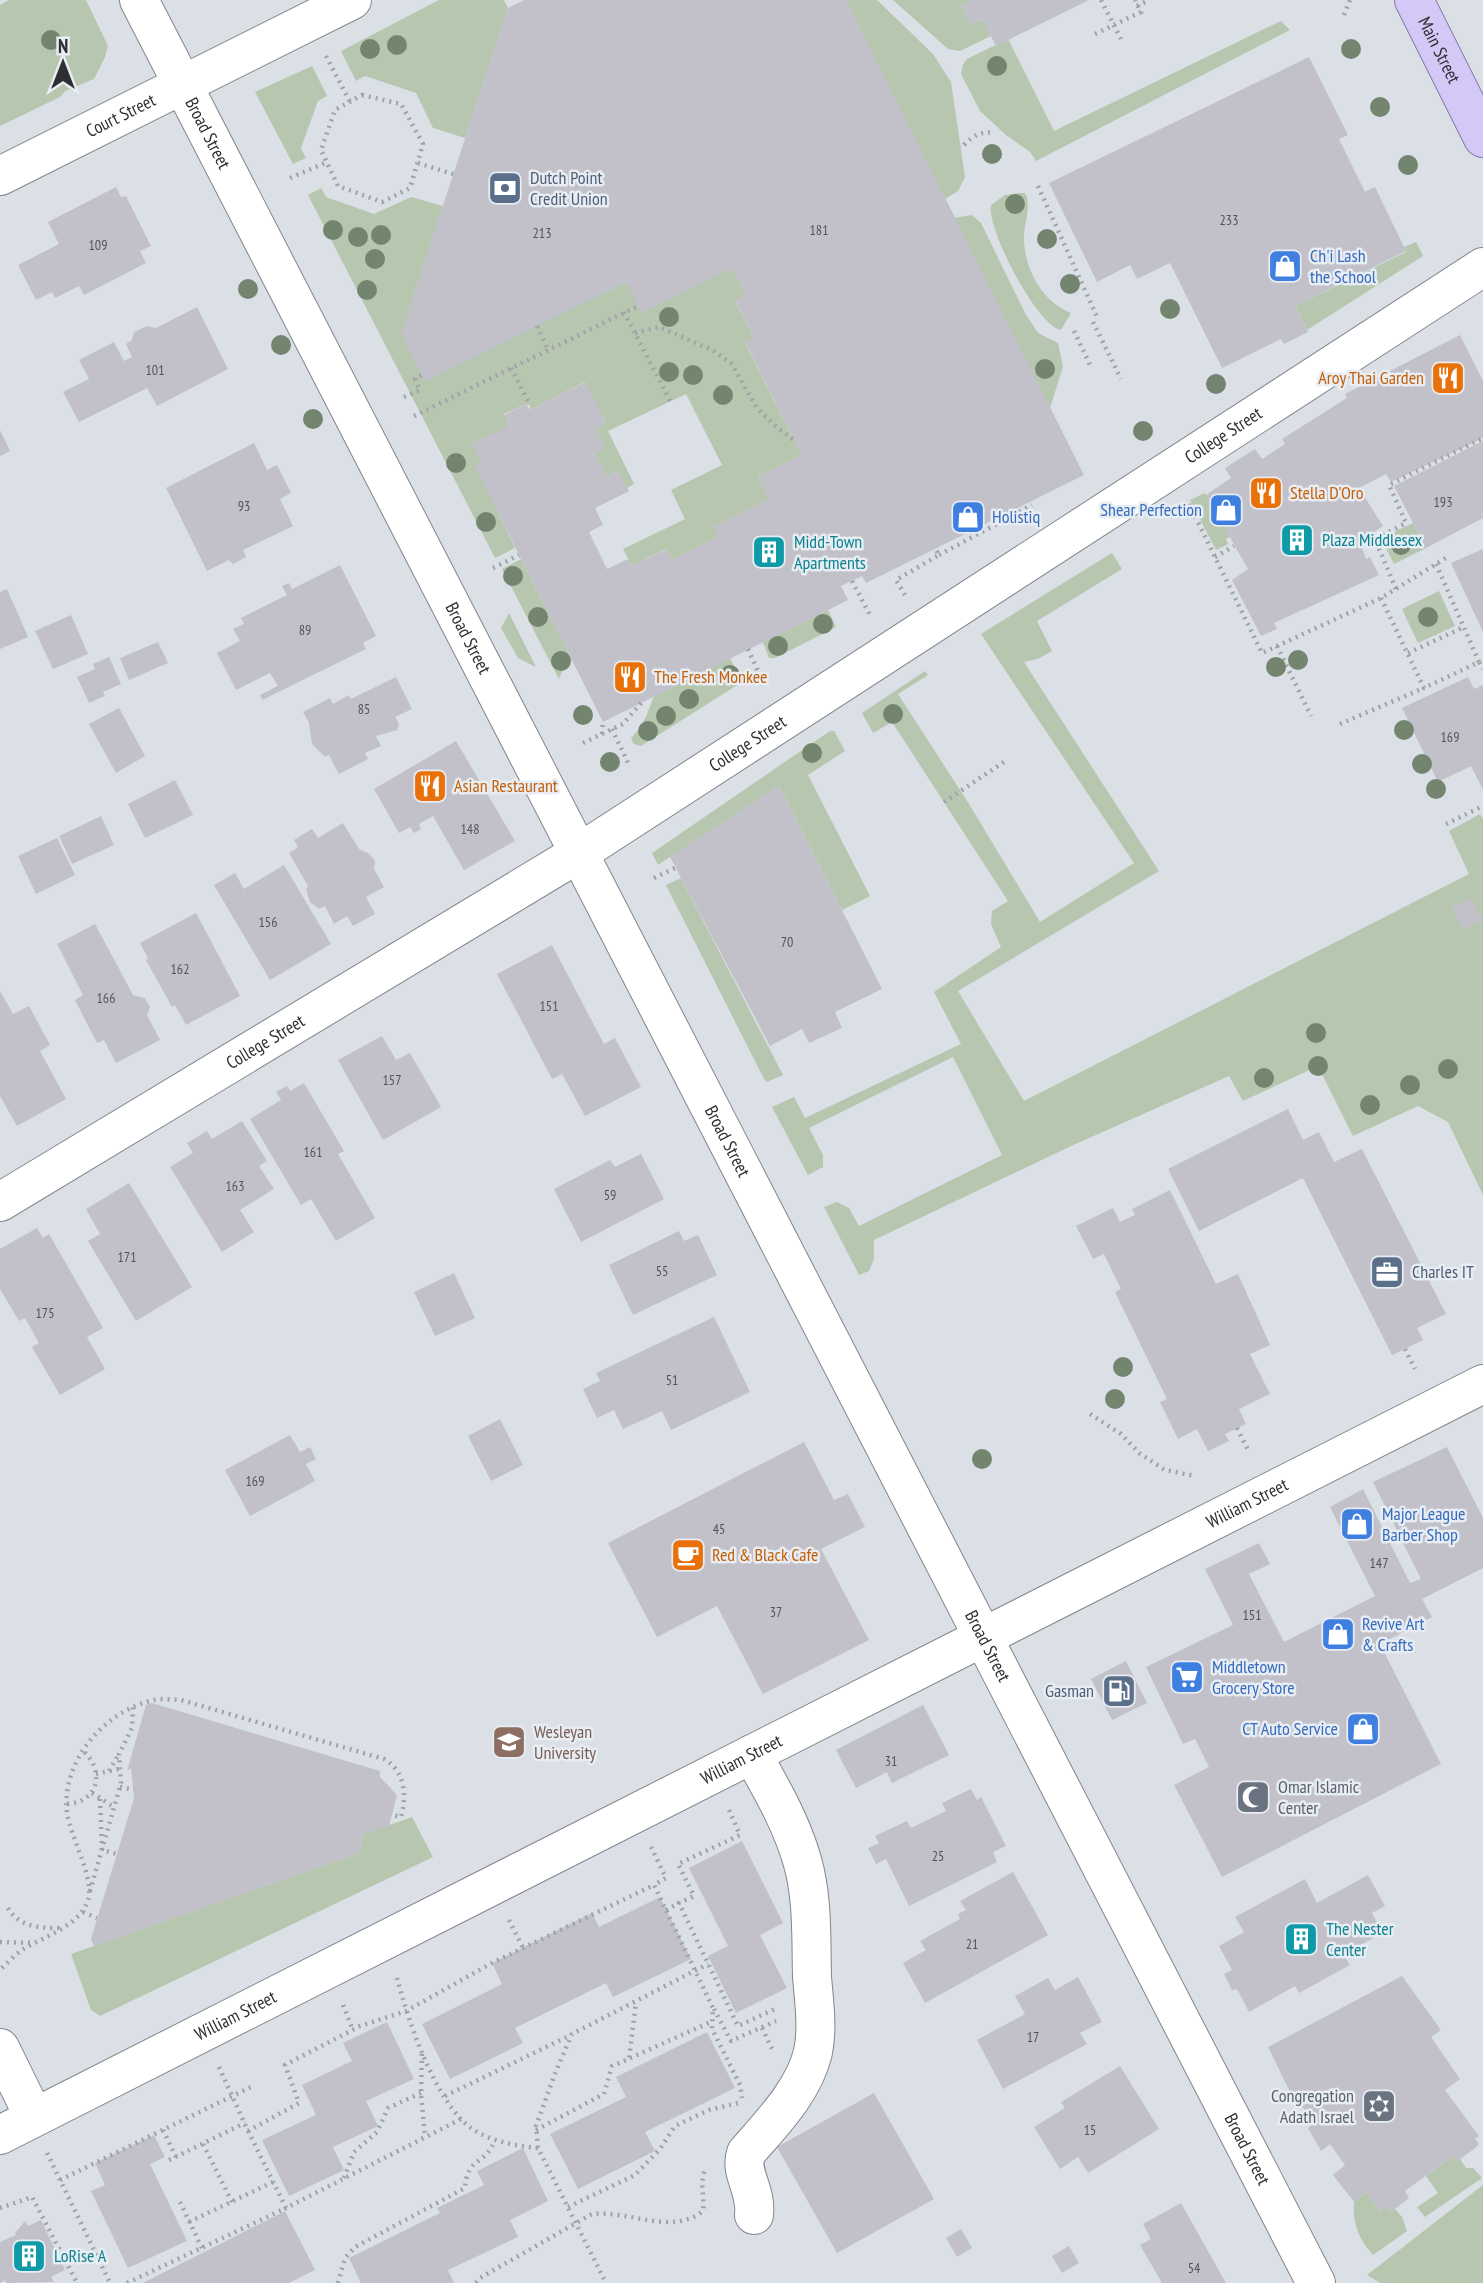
<svg xmlns="http://www.w3.org/2000/svg" width="1483" height="2283" font-family="'PT Sans Narrow',sans-serif">
	<style>
		.green { fill: #b7c6af }
		.building { fill: #c2c1c9 }
		.lines { fill: none; stroke-linecap: round; stroke-linejoin: round }
		.minor-casing { stroke: #82858c; stroke-width: 40 }
		.major-casing { stroke: #857bae; stroke-width: 40 }
		.path { stroke: #9fa3a8; stroke-width: 4.5; stroke-dasharray: 2 5; stroke-linecap: butt }
		.minor { stroke: #fff; stroke-width: 38 }
		.major { stroke: #d3c8f6; stroke-width: 38 }
		.tree { fill: #74856f }
		.labels { text-anchor: middle; stroke-width: 5; stroke-linejoin: round; paint-order: stroke }
		.number-label { font-size: 14px; fill: #525458 }
		.street-label { font-size: 18px; fill: #2d2f32; stroke: #e8ecf3 }
		.service-label { font-size: 18px; fill: #4e5e75; stroke: #e8ecf3; text-anchor: start }
		.shop-label { font-size: 18px; fill: #366cbe; stroke: #e8ecf3; text-anchor: start }
		.food-label { font-size: 18px; fill: #c56008; stroke: #e8ecf3; text-anchor: start }
		.culture-label { font-size: 18px; fill: #0d838f; stroke: #e8ecf3; text-anchor: start }
		.education-label { font-size: 18px; fill: #785e54; stroke: #e8ecf3; text-anchor: start }
		.worship-label { font-size: 18px; fill: #5b616d; stroke: #e8ecf3; text-anchor: start }
	</style>
	<rect width="100%" height="100%" fill="#dbdfe6"/>
	<!-- green -->
	<g class="green">
		<polygon points="9,0 86,0 108,46 105,57 94,79 65,91 60,97 0,126 0,5"/>
		<polygon points="439,0 504,0 508,8 465,138 433,128 416,93 365,76 356,81 341,51"/>
		<polygon points="846,0 877,0 933,54 951,82 965,177 958,191 945,199"/>
		<polygon points="893,0 972,0 961,5 971,25 982,19 991,36 960,51 948,49"/>
		<polygon points="1281,21 1290,30 1036,161 1030,152 1006,135 980,111 961,74 963,64 967,59 1008,39 1054,131"/>
		<polygon points="312,66 327,96 318,101 301,148 306,158 293,164 255,92"/>
		<polygon points="321,188 326,197 374,214 411,197 443,206 521,333 626,282 732,268 746,295 735,301 754,338 745,343 802,455 758,477 769,499 714,527 718,537 672,560 666,549 632,566 623,549 685,519 671,490 722,465 686,394 608,431 634,484 627,488 618,471 607,477 594,453 604,448 595,429 606,423 585,382 530,410 530,406 526,404 504,414 509,426 481,462 475,465 515,548 495,558 308,195"/>
		<path d="M1020 193H1025C1032 206 1024 222 1024 237 1024 268 1041 301 1071 313L1061 330C1037 326 986 228 991 205L1005 195Z"/>
		<polygon points="972,215 981,223 1025,313 1038,333 1058,343 1063,367 1050,408 954,218"/>
		<polygon points="1416,242 1423,256 1307,330 1295,306 1406,252 1404,247"/>
		<polygon points="1205,493 1230,537 1226,539 1228,544 1216,550 1190,500"/>
		<polygon points="1413,523 1426,548 1394,564 1381,538"/>
		<polygon points="1112,553 1122,569 1037,621 1052,651 1038,659 1024,662 1159,871 958,991 1024,1101 1469,874 1449,831 1480,814 1483,819 1483,1195 1448,1122 1418,1106 1353,1136 1318,1066 1243,1101 1229,1076 1071,1146 874,1240 874,1259 869,1271 859,1275 824,1207 837,1202 849,1208 859,1226 1002,1155 953,1057 809,1128 823,1155 823,1167 808,1175 772,1107 794,1097 805,1118 961,1044 934,992 1001,947 991,924 992,911 1008,901 892,722 873,733 862,713 925,671 928,675 898,694 969,804 1040,922 1134,863 981,634"/>
		<polygon points="521,559 572,660 563,669 559,679 502,569"/>
		<polygon points="1439,591 1455,626 1418,643 1402,609"/>
		<polygon points="828,610 836,627 775,658 769,658 763,642"/>
		<polygon points="509,613 536,667 518,658 501,628"/>
		<path d="M730 658 742 682 641 746 634 744 631 738C645 725 647 713 654 696Z"/>
		<polygon points="830,731 834,731 845,751 808,775 870,896 842,910 779,786 658,865 652,853"/>
		<polygon points="681,878 783,1075 767,1082 764,1079 666,885"/>
		<polygon points="412,1817 433,1857 100,2016 91,2010 71,1954 359,1853 364,1834"/>
		<polygon points="1451,2157 1460,2159 1466,2168 1473,2168 1482,2178 1425,2217 1417,2207 1438,2193 1426,2176"/>
		<polygon points="1483,2185 1483,2283 1380,2283 1367,2275"/>
		<path d="M1366 2192 1380 2211 1386 2206 1391 2212 1395 2209 1402 2217 1407 2231 1373 2255C1359 2240 1352 2222 1354 2202Z"/>
	</g>
	<!-- building -->
	<g class="building">
		<polygon points="524,0 846,0 1084,475 866,583 862,576 841,586 848,600 603,722 474,465 481,462 472,444 509,426 504,415 526,404 530,410 586,382 606,423 595,429 605,448 594,453 607,477 618,471 629,491 595,508 603,525 589,532 607,569 628,559 632,566 667,549 672,560 718,537 713,527 769,499 758,477 802,455 745,342 754,338 735,300 746,295 732,268 641,313 626,282 425,382 401,333 508,8"/>
		<polygon points="972,0 1089,0 996,46 982,19 971,25 961,5"/>
		<polygon points="1309,57 1348,135 1339,139 1365,192 1375,187 1406,251 1295,306 1308,332 1284,344 1281,339 1222,368 1170,263 1137,279 1130,265 1097,282 1049,183"/>
		<polygon points="116,187 121,197 126,196 151,246 140,251 146,263 84,295 79,286 55,298 52,292 36,300 18,265 59,244 48,222"/>
		<polygon points="197,307 228,369 157,406 147,388 79,422 63,392 89,379 79,360 114,342 124,361 132,357 126,344 132,340 134,332 147,326 156,328"/>
		<polygon points="1460,335 1483,381 1483,438 1391,482 1386,474 1359,488 1383,526 1360,542 1366,559 1370,557 1379,575 1274,623 1277,629 1261,636 1232,580 1248,569 1206,495 1231,478 1225,468 1255,449 1262,459 1285,444 1282,439 1347,398 1345,394"/>
		<polygon points="0,430 10,451 0,456"/>
		<polygon points="1483,441 1483,518 1426,548 1394,486"/>
		<polygon points="254,443 267,470 277,465 291,493 280,499 293,526 243,550 246,557 233,564 229,560 207,571 166,488"/>
		<polygon points="1483,549 1483,632 1451,563"/>
		<polygon points="340,565 376,636 363,643 366,649 262,700 260,695 278,686 270,673 236,690 217,653 240,641 233,629 244,624 241,618 287,595 282,586 289,583 292,589"/>
		<polygon points="7,589 28,637 0,649 0,592"/>
		<polygon points="71,615 88,654 53,669 35,631"/>
		<polygon points="158,642 168,663 129,680 120,658"/>
		<polygon points="109,657 121,684 103,692 105,696 89,703 77,677 95,669 93,664"/>
		<polygon points="396,677 412,709 395,717 399,724 397,730 376,736 381,746 365,753 368,759 339,774 329,755 325,757 312,744 309,723 303,712 330,698 333,704 349,695 351,699"/>
		<polygon points="1468,677 1474,689 1483,685 1483,790 1471,766 1438,782 1402,708"/>
		<polygon points="119,708 145,756 116,773 89,724"/>
		<polygon points="456,741 515,841 464,870 433,816 419,824 421,829 414,833 410,827 399,833 374,789"/>
		<polygon points="175,780 193,815 145,838 128,804"/>
		<polygon points="779,786 882,989 835,1012 842,1028 809,1043 802,1029 770,1046 670,857"/>
		<polygon points="101,816 114,845 72,864 59,836"/>
		<polygon points="343,823 359,849 368,853 375,861 374,869 384,887 366,897 375,914 353,926 347,916 334,924 325,906 319,909 310,902 306,889 308,886 289,853 298,847 294,840 312,829 318,838"/>
		<polygon points="57,838 75,875 36,894 18,856"/>
		<polygon points="284,865 331,944 270,980 214,885 235,873 244,889"/>
		<polygon points="1471,898 1483,920 1463,930 1452,908"/>
		<polygon points="196,913 240,996 186,1025 175,1005 172,1007 146,960 148,958 140,943"/>
		<polygon points="95,924 133,995 145,998 150,1007 147,1015 160,1040 116,1063 104,1040 97,1043 75,1000 83,995 57,944"/>
		<polygon points="552,945 604,1044 615,1038 641,1087 585,1116 562,1074 552,1079 497,974"/>
		<polygon points="0,991 13,1014 29,1006 50,1045 40,1051 66,1099 17,1126 0,1096"/>
		<polygon points="382,1036 396,1060 410,1053 441,1107 383,1140 338,1060"/>
		<polygon points="304,1083 344,1151 338,1154 375,1218 336,1241 311,1199 301,1205 250,1119 281,1100 276,1092 287,1086 290,1091"/>
		<polygon points="1288,1109 1303,1140 1319,1132 1334,1162 1362,1149 1446,1314 1417,1328 1423,1340 1392,1355 1303,1178 1199,1231 1168,1169"/>
		<polygon points="242,1121 267,1161 259,1166 274,1189 240,1210 254,1232 222,1252 170,1167 193,1153 187,1143 207,1131 212,1139"/>
		<polygon points="641,1154 664,1199 581,1242 554,1189 610,1160 615,1167"/>
		<polygon points="129,1183 192,1287 136,1321 88,1241 100,1234 86,1209"/>
		<polygon points="1170,1190 1216,1284 1238,1274 1270,1345 1250,1354 1270,1394 1239,1409 1246,1424 1225,1434 1229,1441 1208,1451 1197,1429 1178,1439 1160,1402 1167,1399 1115,1292 1121,1289 1104,1254 1093,1259 1076,1226 1113,1208 1120,1222 1135,1215 1132,1209"/>
		<polygon points="37,1228 43,1238 49,1234 103,1328 87,1337 105,1369 60,1395 32,1347 39,1343 25,1318 19,1321 0,1289 0,1249"/>
		<polygon points="679,1231 684,1241 698,1235 717,1275 633,1315 609,1265"/>
		<polygon points="454,1273 475,1318 435,1336 414,1292"/>
		<polygon points="714,1317 750,1392 671,1430 662,1411 623,1429 614,1410 597,1418 583,1389 600,1381 596,1373"/>
		<polygon points="500,1419 523,1465 491,1481 468,1436"/>
		<polygon points="290,1435 300,1452 310,1447 316,1459 306,1464 315,1481 250,1516 225,1470"/>
		<polygon points="804,1442 834,1500 848,1494 865,1527 821,1549 869,1640 763,1694 717,1606 657,1637 608,1543"/>
		<polygon points="1447,1447 1483,1518 1483,1568 1422,1599 1432,1617 1380,1644 1441,1764 1222,1877 1174,1785 1209,1767 1195,1739 1183,1744 1146,1667 1233,1625 1205,1569 1259,1543 1270,1564 1249,1574 1284,1642 1375,1596 1330,1507 1363,1489 1410,1583 1421,1579 1373,1482"/>
		<polygon points="1126,1661 1147,1703 1112,1720 1091,1679"/>
		<polygon points="152,1703 380,1771 380,1777 397,1795 389,1826 364,1834 359,1853 94,1946 91,1939 134,1798 131,1768 127,1771 146,1705"/>
		<polygon points="923,1705 949,1755 892,1783 887,1772 856,1788 836,1750"/>
		<polygon points="971,1789 977,1800 981,1797 1006,1846 993,1852 997,1862 909,1906 886,1859 876,1864 868,1848 879,1843 875,1836 907,1821 911,1828 946,1811 942,1803"/>
		<polygon points="742,1841 783,1923 760,1935 787,1988 736,2013 708,1956 728,1946 689,1868"/>
		<polygon points="1013,1872 1048,1935 925,2003 903,1963 926,1950 920,1941 960,1919 958,1914 966,1910 960,1901"/>
		<polygon points="1368,1875 1385,1906 1372,1913 1383,1933 1343,1954 1350,1965 1299,1993 1295,1986 1249,2012 1237,1989 1232,1990 1224,1974 1232,1970 1219,1946 1244,1932 1235,1917 1305,1879 1317,1903"/>
		<polygon points="660,1897 691,1959 613,1997 606,1983 515,2028 523,2043 450,2079 422,2024 502,1984 492,1963 592,1913 599,1927"/>
		<polygon points="1402,1976 1441,2030 1431,2037 1460,2079 1445,2090 1479,2136 1475,2139 1479,2144 1474,2149 1460,2159 1451,2157 1405,2191 1409,2198 1391,2212 1386,2206 1380,2211 1366,2192 1354,2202 1333,2175 1345,2165 1330,2144 1321,2151 1308,2128 1314,2122 1289,2090 1268,2047"/>
		<polygon points="1078,1977 1102,2022 1080,2033 1087,2044 1003,2089 977,2040 1025,2014 1015,1996 1048,1978 1055,1990"/>
		<polygon points="387,2022 414,2079 366,2101 378,2126 333,2147 344,2170 289,2196 262,2140 316,2115 302,2085 352,2061 343,2043"/>
		<polygon points="707,2032 735,2088 645,2132 655,2151 578,2189 550,2134 626,2097 616,2077"/>
		<polygon points="1120,2066 1159,2129 1088,2173 1078,2157 1060,2169 1034,2127 1065,2108 1061,2102"/>
		<polygon points="874,2093 934,2199 837,2253 777,2147"/>
		<polygon points="154,2135 165,2157 150,2164 187,2241 128,2268 91,2191 105,2185 95,2163"/>
		<polygon points="523,2148 548,2201 510,2220 518,2237 448,2270 454,2283 361,2283 349,2258 440,2213 437,2208 484,2185 477,2171"/>
		<polygon points="1181,2203 1226,2283 1162,2283 1140,2245 1151,2239 1143,2224"/>
		<polygon points="285,2211 315,2270 289,2283 143,2283"/>
		<polygon points="41,2220 65,2270 51,2277 54,2282 6,2283 5,2280 0,2283 0,2242 16,2235 15,2233 25,2221 28,2226"/>
		<polygon points="961,2229 972,2248 957,2257 946,2238"/>
		<polygon points="1069,2246 1079,2263 1062,2273 1052,2256"/>
	</g>
	<g class="lines">
		<!-- minor casing -->
		<g class="minor-casing">
			<g id="minor">
				<path id="s1" d="M139 0 1316 2283"/>
				<path id="s2" d="M0 176 352 0"/>
				<path id="s3" d="M0 1202 579 853 1483 267"/>
				<path d="M752 1754C771 1788 791 1822 802 1860 813 1897 811 1939 812 1977 814 2001 818 2028 813 2052 804 2091 771 2124 746 2153 739 2173 757 2190 754 2215"/>
				<polyline points="0,2048 34,2117"/>
				<path id="s4" d="M0 2135 1483 1384"/>
			</g>
		</g>
		<!-- major casing -->
		<g class="major-casing">
			<g id="major">
				<path id="s5" d="M1414 0 1483 138"/>
			</g>
		</g>
		<!-- path -->
		<g class="path">
			<polyline points="1101,0 1121,39"/>
			<polyline points="1137,6 1149,0"/>
			<polyline points="1344,15 1350,0"/>
			<polyline points="1095,34 1141,12 1135,0"/>
			<polyline points="326,56 350,102"/>
			<polygon points="362,95 401,104 423,144 410,188 382,202 338,186 321,150 335,110"/>
			<path d="M964 145C974 135 981 131 995 133"/>
			<polyline points="418,163 453,174"/>
			<polyline points="290,178 327,162"/>
			<polyline points="1038,186 1098,319"/>
			<polyline points="624,312 670,401"/>
			<polyline points="1093,322 1121,379"/>
			<polyline points="537,326 548,350"/>
			<polyline points="1074,331 1091,367"/>
			<polyline points="635,333 659,327 712,350 731,363 757,408 774,425 795,441"/>
			<polyline points="511,368 530,405"/>
			<polyline points="404,397 420,390 415,379 422,375"/>
			<polyline points="414,416 638,306"/>
			<polyline points="1189,504 1262,653 1381,598 1449,556"/>
			<polyline points="939,555 1032,505"/>
			<polyline points="1215,557 1234,546"/>
			<polyline points="1436,564 1479,662"/>
			<polyline points="493,568 519,555"/>
			<polyline points="852,581 871,617"/>
			<polyline points="1396,589 1375,539 1406,523 1389,485 1483,438"/>
			<polyline points="905,595 896,580 939,555 935,548"/>
			<polyline points="1381,598 1424,688 1479,662 1483,669"/>
			<polyline points="1277,646 1311,716"/>
			<polyline points="748,649 762,680"/>
			<polyline points="1408,653 1464,627"/>
			<polyline points="1340,724 1424,688"/>
			<polyline points="612,729 629,765"/>
			<polyline points="602,734 603,722"/>
			<polyline points="583,743 623,724 642,702"/>
			<polyline points="944,802 1004,762"/>
			<polyline points="1446,824 1483,806"/>
			<polyline points="654,878 675,868"/>
			<polyline points="1405,1349 1415,1369"/>
			<polyline points="1090,1414 1121,1434 1139,1453 1165,1470 1195,1476"/>
			<polyline points="1237,1428 1248,1450"/>
			<polyline points="109,1771 119,1754"/>
			<polyline points="96,1774 119,1769"/>
			<polyline points="120,1787 134,1790"/>
			<polyline points="92,1793 114,1807"/>
			<polyline points="100,1799 102,1850 117,1854"/>
			<path d="M67 1804C100 1802 105 1769 82 1750"/>
			<polyline points="729,1810 740,1835 678,1864 694,1896 679,1903 738,2026 777,2008"/>
			<polyline points="651,1847 666,1878 654,1885 713,2008 712,2029 740,2085 742,2098"/>
			<polyline points="90,1891 121,1783 119,1754 132,1728 133,1706"/>
			<path d="M8 1908C19 1927 39 1928 59 1928"/>
			<polyline points="666,1910 679,1903"/>
			<polyline points="83,1912 97,1918"/>
			<polyline points="509,1920 523,1948"/>
			<polyline points="0,1942 35,1943"/>
			<path d="M2 1968C8 1962 15 1955 22 1950 44 1936 79 1927 88 1900 95 1878 70 1837 67 1812 61 1760 106 1710 154 1700 162 1698 172 1700 181 1700L384 1759C405 1771 407 1795 401 1817L392 1815"/>
			<path d="M397 1978C408 2020 435 2102 471 2128 490 2141 515 2146 538 2148"/>
			<polyline points="343,2005 353,2030"/>
			<polyline points="714,2009 731,2041 776,2021"/>
			<polyline points="762,2028 772,2049"/>
			<polyline points="422,2054 421,2093 425,2137"/>
			<polyline points="630,2058 713,2021"/>
			<polyline points="219,2067 248,2131 299,2103 285,2065 360,2026 406,2011 492,1963 654,1885"/>
			<polyline points="445,2096 571,2035"/>
			<polyline points="163,2130 176,2157"/>
			<polyline points="536,2130 604,2094 612,2066 629,2059 636,2002"/>
			<polyline points="248,2131 286,2208 461,2119"/>
			<polyline points="203,2144 232,2202"/>
			<polyline points="47,2153 110,2283"/>
			<polyline points="169,2160 245,2123"/>
			<polyline points="344,2178 354,2152 377,2132 388,2108 421,2093"/>
			<polyline points="60,2180 251,2087"/>
			<polyline points="180,2202 202,2248"/>
			<polyline points="568,2207 635,2175 660,2149 675,2126 709,2110 738,2103"/>
			<polyline points="0,2208 32,2197 77,2283"/>
			<polyline points="189,2222 273,2182"/>
			<polyline points="604,2279 538,2148 536,2126 556,2071 572,2034 708,1964"/>
			<polyline points="127,2283 286,2208"/>
			<path d="M338 2283 345 2258 355 2247 465 2188C467 2156 486 2165 495 2140"/>
			<path d="M476 2283 480 2278 592 2214C629 2210 672 2236 703 2211 705 2195 699 2186 705 2170"/>
		</g>
		<!-- minor -->
		<use href="#minor" class="minor"/>
		<!-- major -->
		<use href="#major" class="major"/>
	</g>
	<!-- trees -->
	<g class="tree">
		<circle cx="51" cy="40" r="10"/>
		<circle cx="397" cy="45" r="10"/>
		<circle cx="370" cy="49" r="10"/>
		<circle cx="1351" cy="49" r="10"/>
		<circle cx="997" cy="66" r="10"/>
		<circle cx="1380" cy="107" r="10"/>
		<circle cx="992" cy="154" r="10"/>
		<circle cx="1408" cy="165" r="10"/>
		<circle cx="1015" cy="204" r="10"/>
		<circle cx="333" cy="230" r="10"/>
		<circle cx="381" cy="235" r="10"/>
		<circle cx="358" cy="237" r="10"/>
		<circle cx="1047" cy="239" r="10"/>
		<circle cx="375" cy="259" r="10"/>
		<circle cx="1070" cy="284" r="10"/>
		<circle cx="248" cy="289" r="10"/>
		<circle cx="367" cy="290" r="10"/>
		<circle cx="1170" cy="309" r="10"/>
		<circle cx="669" cy="317" r="10"/>
		<circle cx="281" cy="345" r="10"/>
		<circle cx="1045" cy="369" r="10"/>
		<circle cx="669" cy="372" r="10"/>
		<circle cx="693" cy="375" r="10"/>
		<circle cx="1216" cy="384" r="10"/>
		<circle cx="723" cy="395" r="10"/>
		<circle cx="313" cy="419" r="10"/>
		<circle cx="1143" cy="431" r="10"/>
		<circle cx="456" cy="463" r="10"/>
		<circle cx="486" cy="522" r="10"/>
		<circle cx="1401" cy="545" r="10"/>
		<circle cx="513" cy="576" r="10"/>
		<circle cx="538" cy="617" r="10"/>
		<circle cx="1428" cy="617" r="10"/>
		<circle cx="823" cy="624" r="10"/>
		<circle cx="778" cy="646" r="10"/>
		<circle cx="1298" cy="660" r="10"/>
		<circle cx="561" cy="661" r="10"/>
		<circle cx="1276" cy="667" r="10"/>
		<circle cx="730" cy="675" r="10"/>
		<circle cx="689" cy="699" r="10"/>
		<circle cx="893" cy="714" r="10"/>
		<circle cx="583" cy="715" r="10"/>
		<circle cx="666" cy="716" r="10"/>
		<circle cx="1404" cy="730" r="10"/>
		<circle cx="648" cy="731" r="10"/>
		<circle cx="812" cy="753" r="10"/>
		<circle cx="610" cy="762" r="10"/>
		<circle cx="1422" cy="764" r="10"/>
		<circle cx="1436" cy="789" r="10"/>
		<circle cx="1316" cy="1033" r="10"/>
		<circle cx="1318" cy="1066" r="10"/>
		<circle cx="1448" cy="1069" r="10"/>
		<circle cx="1264" cy="1078" r="10"/>
		<circle cx="1410" cy="1085" r="10"/>
		<circle cx="1370" cy="1105" r="10"/>
		<circle cx="1123" cy="1367" r="10"/>
		<circle cx="1115" cy="1399" r="10"/>
		<circle cx="982" cy="1459" r="10"/>
	</g>
	<!-- icons -->
	<defs>
		<g id="bank-square" transform="scale(1.75)"><rect x="-9" y="-9" width="18" height="18" rx="4" fill="#5c6f8a" stroke="#e8ecf3"/><path d="M-6-4H6V4H-6ZM0-2.3a2.3 2.3 0 1 0 0 4.6a2.3 2.3 0 1 0 0-4.6Z" fill="#fff"/></g>
		<g id="shop-square" transform="scale(1.75)"><rect x="-9" y="-9" width="18" height="18" rx="4" fill="#3f7fe0" stroke="#e8ecf3"/><path d="M-5-2.5h2.3a2.7 3.5 0 0 1 5.4 0H5L5.5 6h-11ZM-1.5-2.5h3a1.5 2.3 0 0 0-3 0Z" fill="#fff"/></g>
		<g id="restaurant-square" transform="scale(1.75)"><rect x="-9" y="-9" width="18" height="18" rx="4" fill="#e8710a" stroke="#e8ecf3"/><path d="M-5-6h1v4h1v-4h1v4h1v-4h1v5L-1.5 .5V6h-2V.5L-5-1ZM5-6V6H3V1.5H1.5Q1.5-4 5-6Z" fill="#fff"/></g>
		<g id="building-square" transform="scale(1.75)"><rect x="-9" y="-9" width="18" height="18" rx="4" fill="#0f9aa8" stroke="#e8ecf3"/><path d="M-4-6H4V6H1V3H-1V6H-4ZM-2.5-4.3h1.7v1.8h-1.7ZM.8-4.3h1.7v1.8H.8ZM-2.5-1h1.7V.8h-1.7ZM.8-1h1.7V.8H.8Z" fill="#fff"/></g>
		<g id="office-square" transform="scale(1.75)"><rect x="-9" y="-9" width="18" height="18" rx="4" fill="#5c6f8a" stroke="#e8ecf3"/><path d="M-6-3h4V-5.5h4V-3h4V5H-6ZM-1-4.5V-3h2v-1.5ZM-6 0V1H6V0Z" fill="#fff"/></g>
		<g id="cafe-square" transform="scale(1.75)"><rect x="-9" y="-9" width="18" height="18" rx="4" fill="#e8710a" stroke="#e8ecf3"/><path d="M-5.5-4.5H6V0H3Q3 3.5 0 3.5H-2.5Q-5.5 3.5-5.5 0ZM3-3.2v2h1.7v-2ZM-6 4.5H4V6H-6Z" fill="#fff"/></g>
		<g id="supermarket-square" transform="scale(1.75)"><rect x="-9" y="-9" width="18" height="18" rx="4" fill="#3f7fe0" stroke="#e8ecf3"/><path d="M-6-5.5h2.5l.6 2H6L4.5 2H-2.5L-4.4-4H-6ZM-1.5 3.2a1.3 1.3 0 1 0 .1 0ZM3 3.2a1.3 1.3 0 1 0 .1 0Z" fill="#fff"/></g>
		<g id="fuel-square" transform="scale(1.75)"><rect x="-9" y="-9" width="18" height="18" rx="4" fill="#5c6f8a" stroke="#e8ecf3"/><path d="M-5.5-6h7V0h2V4h1.3V-2.5L3-4.5l.8-.8L6-3V5H2.5V1h-1V6h-7ZM-4.2-4.7v3.2H.2V-4.7Z" fill="#fff"/></g>
		<g id="university-square" transform="scale(1.75)"><rect x="-9" y="-9" width="18" height="18" rx="4" fill="#8d6e63" stroke="#e8ecf3"/><path d="M0-5L7-2L0 1L-7-2ZM-4 1L0 2.5L4 1V4Q0 6-4 4Z" fill="#fff"/></g>
		<g id="mosque-square" transform="scale(1.75)"><rect x="-9" y="-9" width="18" height="18" rx="4" fill="#6b7280" stroke="#e8ecf3"/><path d="M3.5-4.9A6 6 0 1 0 3.5 4.9A5 5 0 1 1 3.5-4.9Z" fill="#fff"/></g>
		<g id="synagogue-square" transform="scale(1.75)"><rect x="-9" y="-9" width="18" height="18" rx="4" fill="#6b7280" stroke="#e8ecf3"/><path d="M0-6.5L5.6 3.2H-5.6ZM0 6.5L5.6-3.2H-5.6Z" fill="#fff"/></g>
	</defs>
	<g fill-rule="evenodd">
		<use href="#bank-square" x="505" y="188"/>
		<use href="#shop-square" x="1285" y="266"/>
		<use href="#restaurant-square" x="1448" y="378"/>
		<use href="#restaurant-square" x="1266" y="493"/>
		<use href="#shop-square" x="1226" y="510"/>
		<use href="#shop-square" x="968" y="517"/>
		<use href="#building-square" x="1297" y="540"/>
		<use href="#building-square" x="769" y="552"/>
		<use href="#restaurant-square" x="630" y="677"/>
		<use href="#restaurant-square" x="430" y="786"/>
		<use href="#office-square" x="1387" y="1272"/>
		<use href="#shop-square" x="1357" y="1524"/>
		<use href="#cafe-square" x="688" y="1555"/>
		<use href="#shop-square" x="1338" y="1634"/>
		<use href="#supermarket-square" x="1187" y="1677"/>
		<use href="#fuel-square" x="1119" y="1691"/>
		<use href="#shop-square" x="1363" y="1729"/>
		<use href="#university-square" x="509" y="1742"/>
		<use href="#mosque-square" x="1253" y="1797"/>
		<use href="#building-square" x="1301" y="1939"/>
		<use href="#synagogue-square" x="1379" y="2106"/>
		<use href="#building-square" x="29" y="2256"/>
	</g>
	<g class="labels">
		<!-- number labels -->
		<g class="number-label">
			<text x="1229" y="225">233</text>
			<text x="819" y="235">181</text>
			<text x="542" y="238">213</text>
			<text x="98" y="250">109</text>
			<text x="155" y="375">101</text>
			<text x="1443" y="507">193</text>
			<text x="244" y="511">93</text>
			<text x="305" y="635">89</text>
			<text x="364" y="714">85</text>
			<text x="1450" y="742">169</text>
			<text x="470" y="834">148</text>
			<text x="268" y="927">156</text>
			<text x="787" y="947">70</text>
			<text x="180" y="974">162</text>
			<text x="106" y="1003">166</text>
			<text x="549" y="1011">151</text>
			<text x="392" y="1085">157</text>
			<text x="313" y="1157">161</text>
			<text x="235" y="1191">163</text>
			<text x="610" y="1200">59</text>
			<text x="127" y="1262">171</text>
			<text x="662" y="1276">55</text>
			<text x="45" y="1318">175</text>
			<text x="672" y="1385">51</text>
			<text x="255" y="1486">169</text>
			<text x="719" y="1534">45</text>
			<text x="1379" y="1568">147</text>
			<text x="776" y="1617">37</text>
			<text x="1252" y="1620">151</text>
			<text x="891" y="1766">31</text>
			<text x="938" y="1861">25</text>
			<text x="972" y="1949">21</text>
			<text x="1033" y="2042">17</text>
			<text x="1090" y="2135">15</text>
			<text x="1194" y="2273">54</text>
		</g>
		<!-- street labels -->
		<g class="street-label">
			<text dy="6" stroke="none"><textPath href="#s5" startOffset="56">Main Street</textPath></text>
			<text dy="6" stroke="none"><textPath href="#s2" startOffset="135">Court Street</textPath></text>
			<text dy="6" stroke="none"><textPath href="#s1" startOffset="150">Broad Street</textPath></text>
			<text dy="6" stroke="none"><textPath href="#s3" startOffset="1444">College Street</textPath></text>
			<text dy="6" stroke="none"><textPath href="#s1" startOffset="718">Broad Street</textPath></text>
			<text dy="6" stroke="none"><textPath href="#s3" startOffset="877">College Street</textPath></text>
			<text dy="6" stroke="none"><textPath href="#s3" startOffset="310">College Street</textPath></text>
			<text dy="6" stroke="none"><textPath href="#s1" startOffset="1284">Broad Street</textPath></text>
			<text dy="6" stroke="none"><textPath href="#s4" startOffset="1398">William Street</textPath></text>
			<text dy="6" stroke="none"><textPath href="#s1" startOffset="1852">Broad Street</textPath></text>
			<text dy="6" stroke="none"><textPath href="#s4" startOffset="831">William Street</textPath></text>
			<text dy="6" stroke="none"><textPath href="#s4" startOffset="264">William Street</textPath></text>
			<text dy="6" stroke="none"><textPath href="#s1" startOffset="2418">Broad Street</textPath></text>
		</g>
		<!-- service labels -->
		<g class="service-label">
			<text x="530" y="184">Dutch Point<tspan x="530" dy="21">Credit Union</tspan></text>
			<text x="1412" y="1278">Charles IT</text>
			<text x="1094" y="1697" text-anchor="end">Gasman</text>
		</g>
		<!-- shop labels -->
		<g class="shop-label">
			<text x="1310" y="262">Ch'i Lash<tspan x="1310" dy="21">the School</tspan></text>
			<text x="1202" y="516" text-anchor="end">Shear Perfection</text>
			<text x="992" y="523">Holistiq</text>
			<text x="1382" y="1520">Major League<tspan x="1382" dy="21">Barber Shop</tspan></text>
			<text x="1362" y="1630">Revive Art<tspan x="1362" dy="21">&amp; Crafts</tspan></text>
			<text x="1212" y="1673">Middletown<tspan x="1212" dy="21">Grocery Store</tspan></text>
			<text x="1338" y="1735" text-anchor="end">CT Auto Service</text>
		</g>
		<!-- food labels -->
		<g class="food-label">
			<text x="1424" y="384" text-anchor="end">Aroy Thai Garden</text>
			<text x="1290" y="499">Stella D'Oro</text>
			<text x="654" y="683">The Fresh Monkee</text>
			<text x="454" y="792">Asian Restaurant</text>
			<text x="712" y="1561">Red &amp; Black Cafe</text>
		</g>
		<!-- culture labels -->
		<g class="culture-label">
			<text x="1322" y="546">Plaza Middlesex</text>
			<text x="794" y="548">Midd-Town<tspan x="794" dy="21">Apartments</tspan></text>
			<text x="1326" y="1935">The Nester<tspan x="1326" dy="21">Center</tspan></text>
			<text x="54" y="2262">LoRise A</text>
		</g>
		<!-- education labels -->
		<g class="education-label">
			<text x="534" y="1738">Wesleyan<tspan x="534" dy="21">University</tspan></text>
		</g>
		<!-- worship labels -->
		<g class="worship-label">
			<text x="1278" y="1793">Omar Islamic<tspan x="1278" dy="21">Center</tspan></text>
			<text x="1354" y="2102" text-anchor="end">Congregation<tspan x="1354" dy="21">Adath Israel</tspan></text>
		</g>
	</g>
	<!-- north arrow -->
	<g transform="translate(63 63)" stroke="#e8ecf3" stroke-width="5" paint-order="stroke">
	<path d="M0-5L12 26L0 18L-12 26Z" fill="#2d2f32"/>
	<text y="-10" font-size="19" font-weight="bold" text-anchor="middle" fill="#2d2f32">N</text>
	</g>
</svg>
